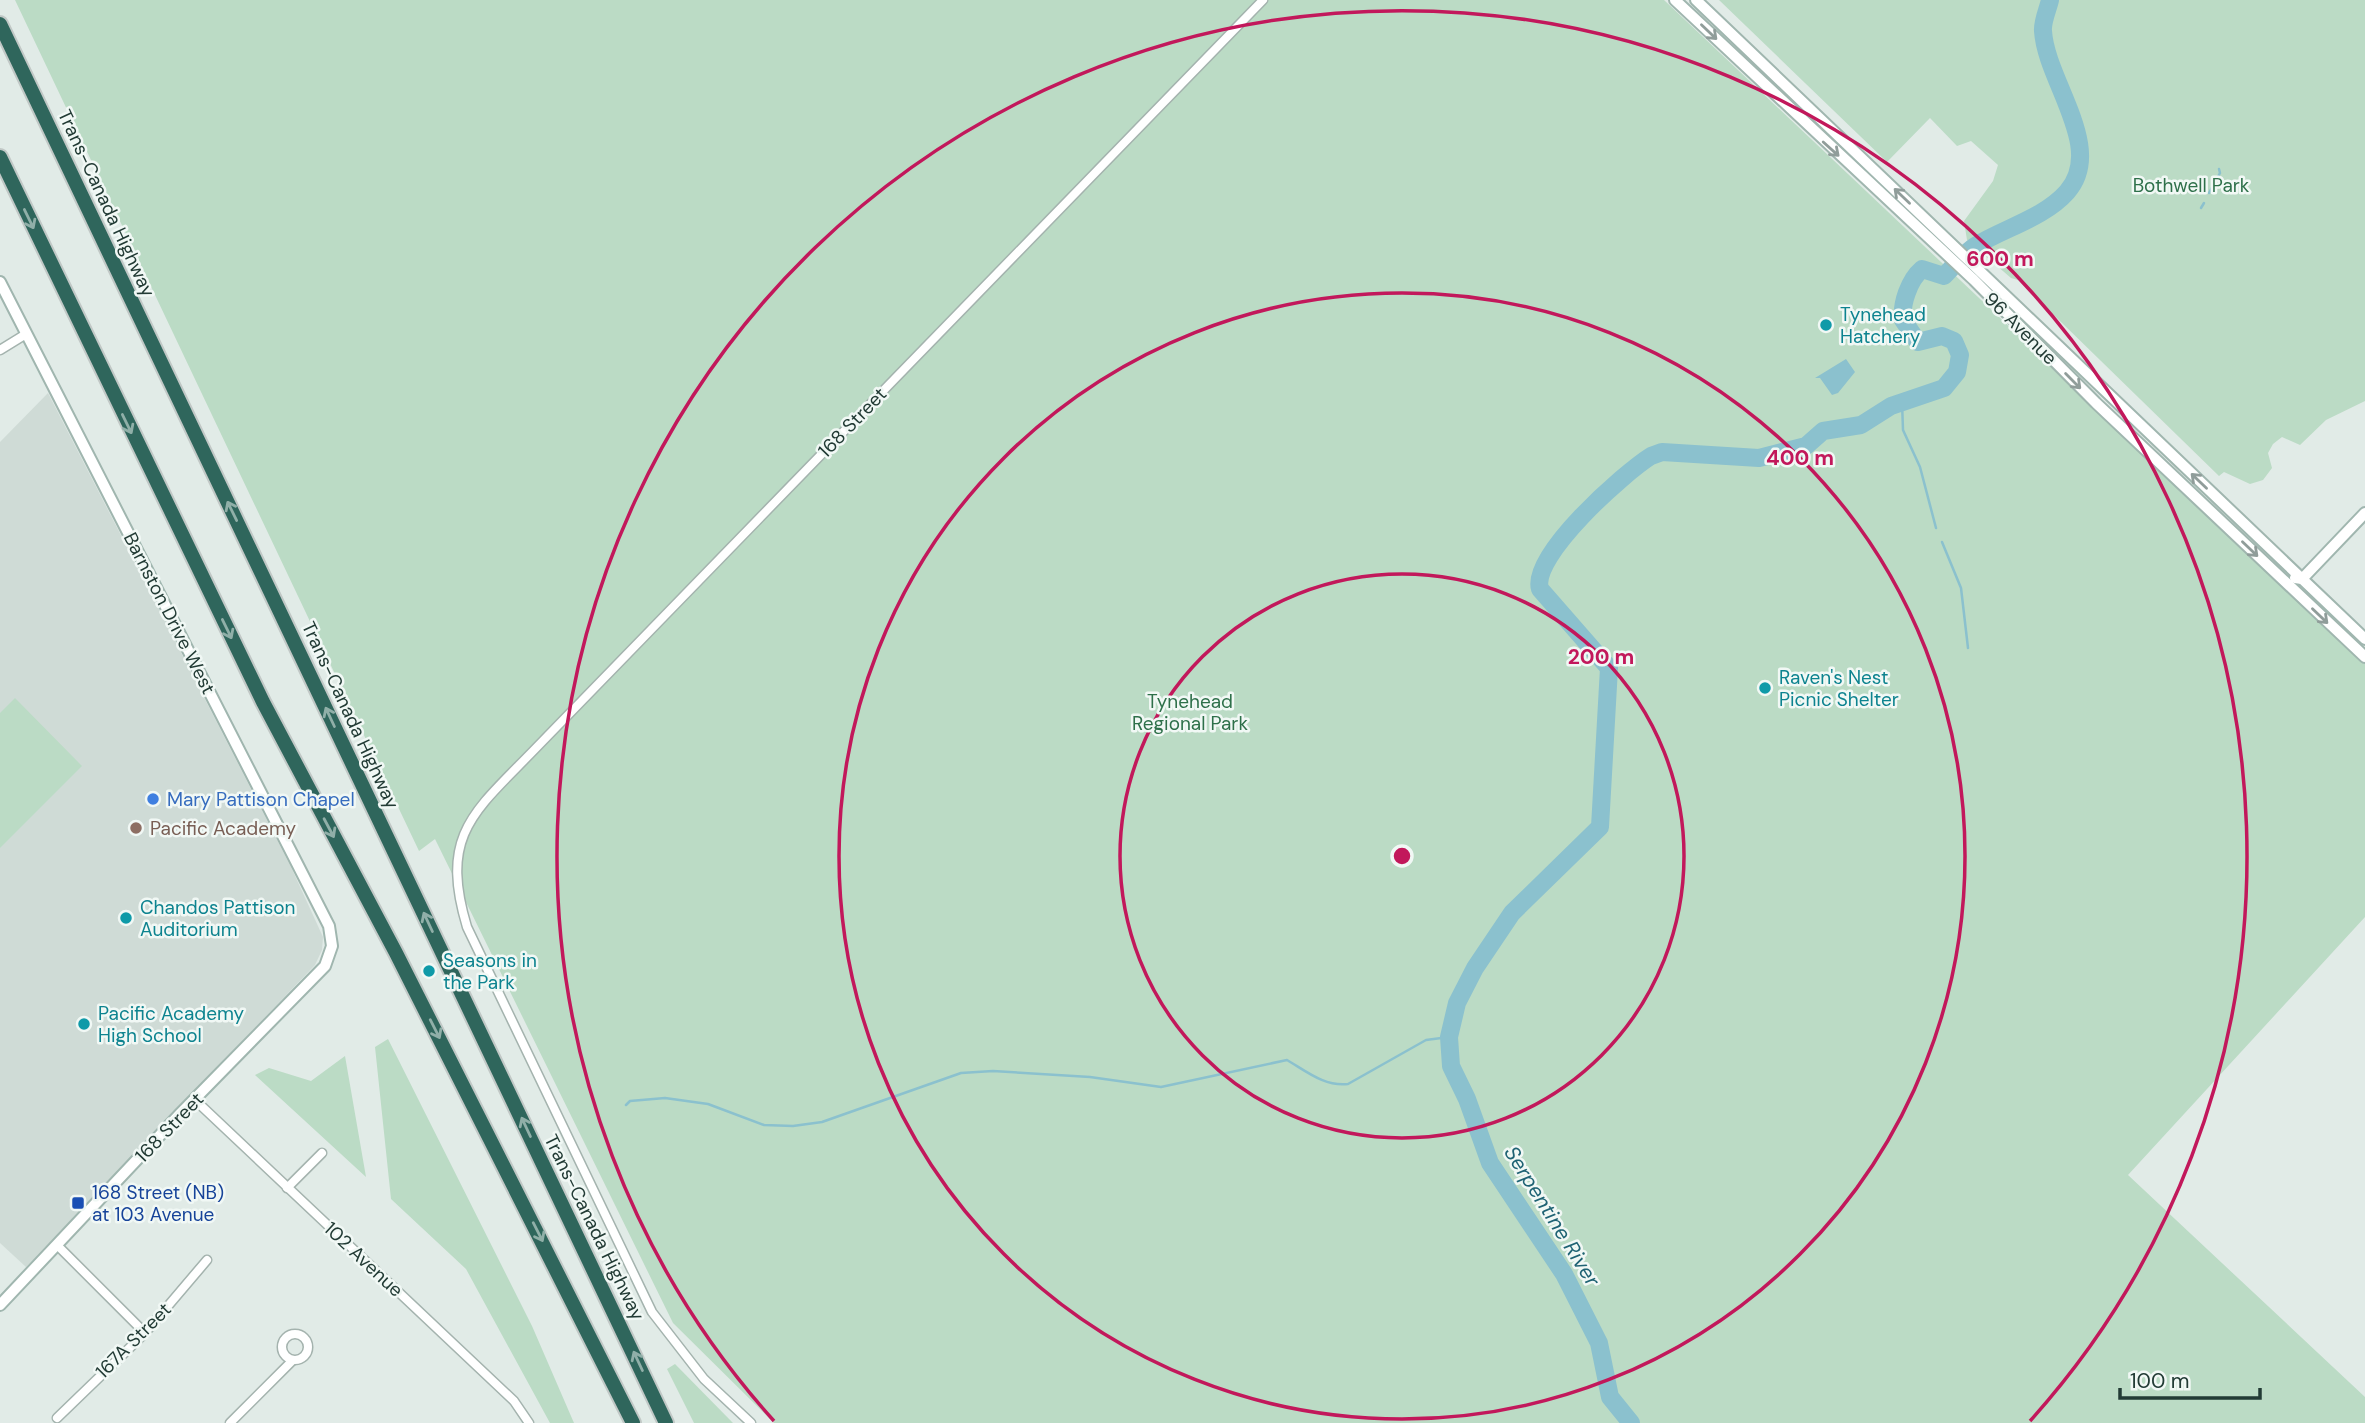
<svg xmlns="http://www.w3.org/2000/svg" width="2365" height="1423" font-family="'DM Sans',sans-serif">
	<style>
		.built { fill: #cfdbd6 }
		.green { fill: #bbdbc5 }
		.water { fill: #8bc1ce }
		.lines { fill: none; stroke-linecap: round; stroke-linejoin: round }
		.stream { stroke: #8bc1ce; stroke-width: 2.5 }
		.river { stroke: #8bc1ce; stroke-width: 18 }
		.street-casing { stroke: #a4b3ae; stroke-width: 11 }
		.secondary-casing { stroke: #a0b6af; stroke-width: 14 }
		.highway-casing { stroke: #c1c8c6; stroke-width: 18 }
		.street { stroke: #fff; stroke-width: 8 }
		.secondary { stroke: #fff; stroke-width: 10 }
		.highway { stroke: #2f665c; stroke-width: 14 }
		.oneway { stroke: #909d9a }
		.oneway2 { stroke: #90afa8 }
		.ring { fill: none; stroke: #c2185b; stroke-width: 3.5 }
		.culture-dot { fill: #0f9aa8; stroke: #f1f8f5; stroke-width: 2.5 }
		.shop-dot { fill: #3f7fe0; stroke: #f1f8f5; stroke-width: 2.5 }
		.education-dot { fill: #8d6e63; stroke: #f1f8f5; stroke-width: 2.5 }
		.transit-dot { fill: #1a4fb4; stroke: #f1f8f5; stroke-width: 2.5 }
		.labels { text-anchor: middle; stroke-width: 5; stroke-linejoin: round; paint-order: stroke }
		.park-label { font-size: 19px; fill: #2e704a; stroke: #f1f8f5 }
		.street-label { font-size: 19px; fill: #223b35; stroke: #f1f8f5 }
		.culture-label { font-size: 19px; fill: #0d838f; stroke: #f1f8f5; text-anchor: start }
		.shop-label { font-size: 19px; fill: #366cbe; stroke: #f1f8f5; text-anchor: start }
		.education-label { font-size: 19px; fill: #785e54; stroke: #f1f8f5; text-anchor: start }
		.transit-label { font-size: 19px; fill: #164399; stroke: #f1f8f5; text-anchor: start }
		.water-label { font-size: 21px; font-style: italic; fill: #1f6374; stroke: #f1f8f5 }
		.centre { fill: #c2185b; stroke: #f1f8f5; stroke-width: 3.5 }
		.ring-label { font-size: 21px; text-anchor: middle; font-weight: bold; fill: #c2185b; stroke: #f1f8f5; stroke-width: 5; stroke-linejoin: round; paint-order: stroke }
	</style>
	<rect width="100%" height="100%" fill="#e1ebe7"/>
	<!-- built -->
	<polygon class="built" points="48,393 291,867 323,937 322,950 315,965 26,1267 0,1243 0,442"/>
	<!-- green -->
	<g class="green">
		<polygon points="15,0 1664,0 2365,663 2365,917 2128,1175 2365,1397 2365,1423 774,1423 673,1323 435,839 419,851"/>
		<polygon points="1719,0 2365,0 2365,401 2326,420 2300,445 2282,437 2273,444 2268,453 2272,468 2263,480 2250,484 2224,472 2219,476 2018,280 2011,278 1967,240 1964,221 1993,181 1998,165 1971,141 1957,146 1930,118 1887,162"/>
		<polygon points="15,698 82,766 0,848 0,713"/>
		<polygon points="388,1039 532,1326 574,1423 550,1423 466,1269 391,1199 375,1047"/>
		<polygon points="345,1056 366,1177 255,1075 269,1068 311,1081"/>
		<polygon points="675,1364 733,1423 694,1423 667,1369"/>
	</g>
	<!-- water -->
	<polygon class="water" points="1846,359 1855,372 1838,393 1832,395 1820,378 1815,378"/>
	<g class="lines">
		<!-- stream -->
		<g class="stream">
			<polyline points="2209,193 2220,173 2219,169"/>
			<polyline points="2201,208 2204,203"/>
			<polyline points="1902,402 1903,430 1920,467 1936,528"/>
			<polyline points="1942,542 1961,588 1968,648"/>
			<path d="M626 1105 630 1101 665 1098 708 1104 764 1125 793 1126 822 1122 961 1073 993 1071 1090 1077 1161 1087 1287 1060C1306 1071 1325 1087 1348 1084L1426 1040 1449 1037"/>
		</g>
		<!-- river -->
		<path class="river" d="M1631 1423 1610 1397 1599 1343 1564 1274 1490 1163 1467 1099 1451 1066 1449 1037 1457 1003 1475 968 1512 913 1600 827 1609 668 1540 589C1530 556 1624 473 1651 456L1662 452 1759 458 1806 446 1823 431 1861 425 1891 406 1944 388 1957 372 1960 355 1954 341 1942 336 1918 342 1903 320C1901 304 1909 280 1922 269L1944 276C1954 266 1964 253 1975 246 2004 228 2044 218 2067 192 2106 148 2046 81 2043 31 2042 22 2048 9 2050 0"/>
		<!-- street casing -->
		<g class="street-casing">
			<g id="street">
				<polyline points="0,350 26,334"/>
				<polyline points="194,1099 514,1401 529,1423"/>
				<polyline points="287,1188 322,1153"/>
				<polyline points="57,1245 145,1333"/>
				<circle cx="295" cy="1347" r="13"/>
				<polyline points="57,1418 145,1333 207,1260"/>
				<polyline points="230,1423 292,1361"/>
				<path d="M751 1423 704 1379 652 1312 467 927C439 834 474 812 535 749L1263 0"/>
			</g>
		</g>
		<!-- secondary casing -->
		<g class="secondary-casing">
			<g id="secondary">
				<polyline points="1675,0 1974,280 2096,403 2365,657"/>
				<polyline points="1696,0 2365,639"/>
				<polyline points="0,282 329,926 332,946 325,966 179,1115 0,1305"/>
				<polyline points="2295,578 2302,579 2365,513"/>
			</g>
		</g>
		<!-- highway casing -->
		<g class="highway-casing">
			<g id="highway">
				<polyline points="0,24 666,1423"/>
				<polyline points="0,157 263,702 396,953 633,1423"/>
			</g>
		</g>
		<!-- street -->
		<use href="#street" class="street"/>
		<!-- secondary -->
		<use href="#secondary" class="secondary"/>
		<!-- highway -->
		<use href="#highway" class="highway"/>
	</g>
	<!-- one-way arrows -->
	<defs><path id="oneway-shaft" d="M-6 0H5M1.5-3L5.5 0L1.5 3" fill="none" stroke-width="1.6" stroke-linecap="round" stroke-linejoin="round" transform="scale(1.75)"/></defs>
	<g class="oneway">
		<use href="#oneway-shaft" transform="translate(1709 32) rotate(44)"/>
		<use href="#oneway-shaft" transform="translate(1831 149) rotate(42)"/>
		<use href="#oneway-shaft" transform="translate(1902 196) rotate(-136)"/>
		<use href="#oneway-shaft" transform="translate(2073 381) rotate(45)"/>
		<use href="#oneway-shaft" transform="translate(2199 481) rotate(-136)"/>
		<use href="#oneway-shaft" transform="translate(2250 549) rotate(44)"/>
		<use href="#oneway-shaft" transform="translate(2320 616) rotate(44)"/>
	</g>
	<g class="oneway2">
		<use href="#oneway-shaft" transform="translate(29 219) rotate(64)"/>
		<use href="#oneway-shaft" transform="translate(127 424) rotate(64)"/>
		<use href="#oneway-shaft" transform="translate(232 511) rotate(-116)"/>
		<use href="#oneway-shaft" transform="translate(227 629) rotate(64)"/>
		<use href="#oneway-shaft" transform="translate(330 717) rotate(-115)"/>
		<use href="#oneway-shaft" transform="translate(329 828) rotate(62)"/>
		<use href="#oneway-shaft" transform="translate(428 922) rotate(-115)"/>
		<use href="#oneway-shaft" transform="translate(435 1029) rotate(63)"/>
		<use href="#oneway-shaft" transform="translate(526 1127) rotate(-115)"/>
		<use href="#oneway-shaft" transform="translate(538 1232) rotate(63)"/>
		<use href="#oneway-shaft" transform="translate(638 1361) rotate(-115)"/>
	</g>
	<!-- distance rings -->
	<g class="ring">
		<circle cx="1402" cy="856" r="282"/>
		<circle cx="1402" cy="856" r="563"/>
		<path d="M774 1421A845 845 0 1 1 2030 1421"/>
	</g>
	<!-- markers -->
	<g class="culture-dot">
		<circle cx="1826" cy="325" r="7"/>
		<circle cx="1765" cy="688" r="7"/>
		<circle cx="126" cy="918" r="7"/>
		<circle cx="429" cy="971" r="7"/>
		<circle cx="84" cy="1024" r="7"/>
	</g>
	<circle class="shop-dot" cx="153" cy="799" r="7"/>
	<circle class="education-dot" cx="136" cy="828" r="7"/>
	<rect class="transit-dot" x="71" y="1196" width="14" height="14" rx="3.5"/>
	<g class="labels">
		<!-- park labels -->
		<g class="park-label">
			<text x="2191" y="192">Bothwell Park</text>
			<text x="1190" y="708">Tynehead<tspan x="1190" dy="22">Regional Park</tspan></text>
		</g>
		<!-- street labels -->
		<g class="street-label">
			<text transform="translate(107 203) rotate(65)" y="7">Trans-Canada Highway</text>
			<text transform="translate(2021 328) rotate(45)" y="7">96 Avenue</text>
			<text transform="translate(852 422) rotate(-46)" y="7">168 Street</text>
			<text transform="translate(170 613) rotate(63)" y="7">Barnston Drive West</text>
			<text transform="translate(351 715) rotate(65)" y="7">Trans-Canada Highway</text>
			<text transform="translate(169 1127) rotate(-46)" y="7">168 Street</text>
			<text transform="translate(595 1227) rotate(64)" y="7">Trans-Canada Highway</text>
			<text transform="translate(364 1259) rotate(43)" y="7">102 Avenue</text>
			<text transform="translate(133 1340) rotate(-45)" y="7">167A Street</text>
		</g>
		<!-- culture labels -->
		<g class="culture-label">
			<text x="1840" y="321">Tynehead<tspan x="1840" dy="22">Hatchery</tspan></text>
			<text x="1779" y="684">Raven's Nest<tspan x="1779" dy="22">Picnic Shelter</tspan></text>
			<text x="140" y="914">Chandos Pattison<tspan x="140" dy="22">Auditorium</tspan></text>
			<text x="443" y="967">Seasons in<tspan x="443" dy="22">the Park</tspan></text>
			<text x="98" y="1020">Pacific Academy<tspan x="98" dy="22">High School</tspan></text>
		</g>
		<!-- shop labels -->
		<g class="shop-label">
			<text x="167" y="806">Mary Pattison Chapel</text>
		</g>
		<!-- education labels -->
		<g class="education-label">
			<text x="150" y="835">Pacific Academy</text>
		</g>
		<!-- transit labels -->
		<g class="transit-label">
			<text x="92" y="1199">168 Street (NB)<tspan x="92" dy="22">at 103 Avenue</tspan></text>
		</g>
		<!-- water labels -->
		<g class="water-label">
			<text transform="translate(1552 1216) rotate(58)" y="7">Serpentine River</text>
		</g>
	</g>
	<circle cx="1402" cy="856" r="10" class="centre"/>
	<g class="ring-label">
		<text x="2000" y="266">600 m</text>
		<text x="1800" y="465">400 m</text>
		<text x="1601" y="664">200 m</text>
	</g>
	<!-- scale -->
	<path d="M2120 1388v10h140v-10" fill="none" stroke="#223b35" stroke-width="3.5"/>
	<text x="2130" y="1388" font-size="21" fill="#223b35" stroke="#f1f8f5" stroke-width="5" paint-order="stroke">100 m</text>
</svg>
